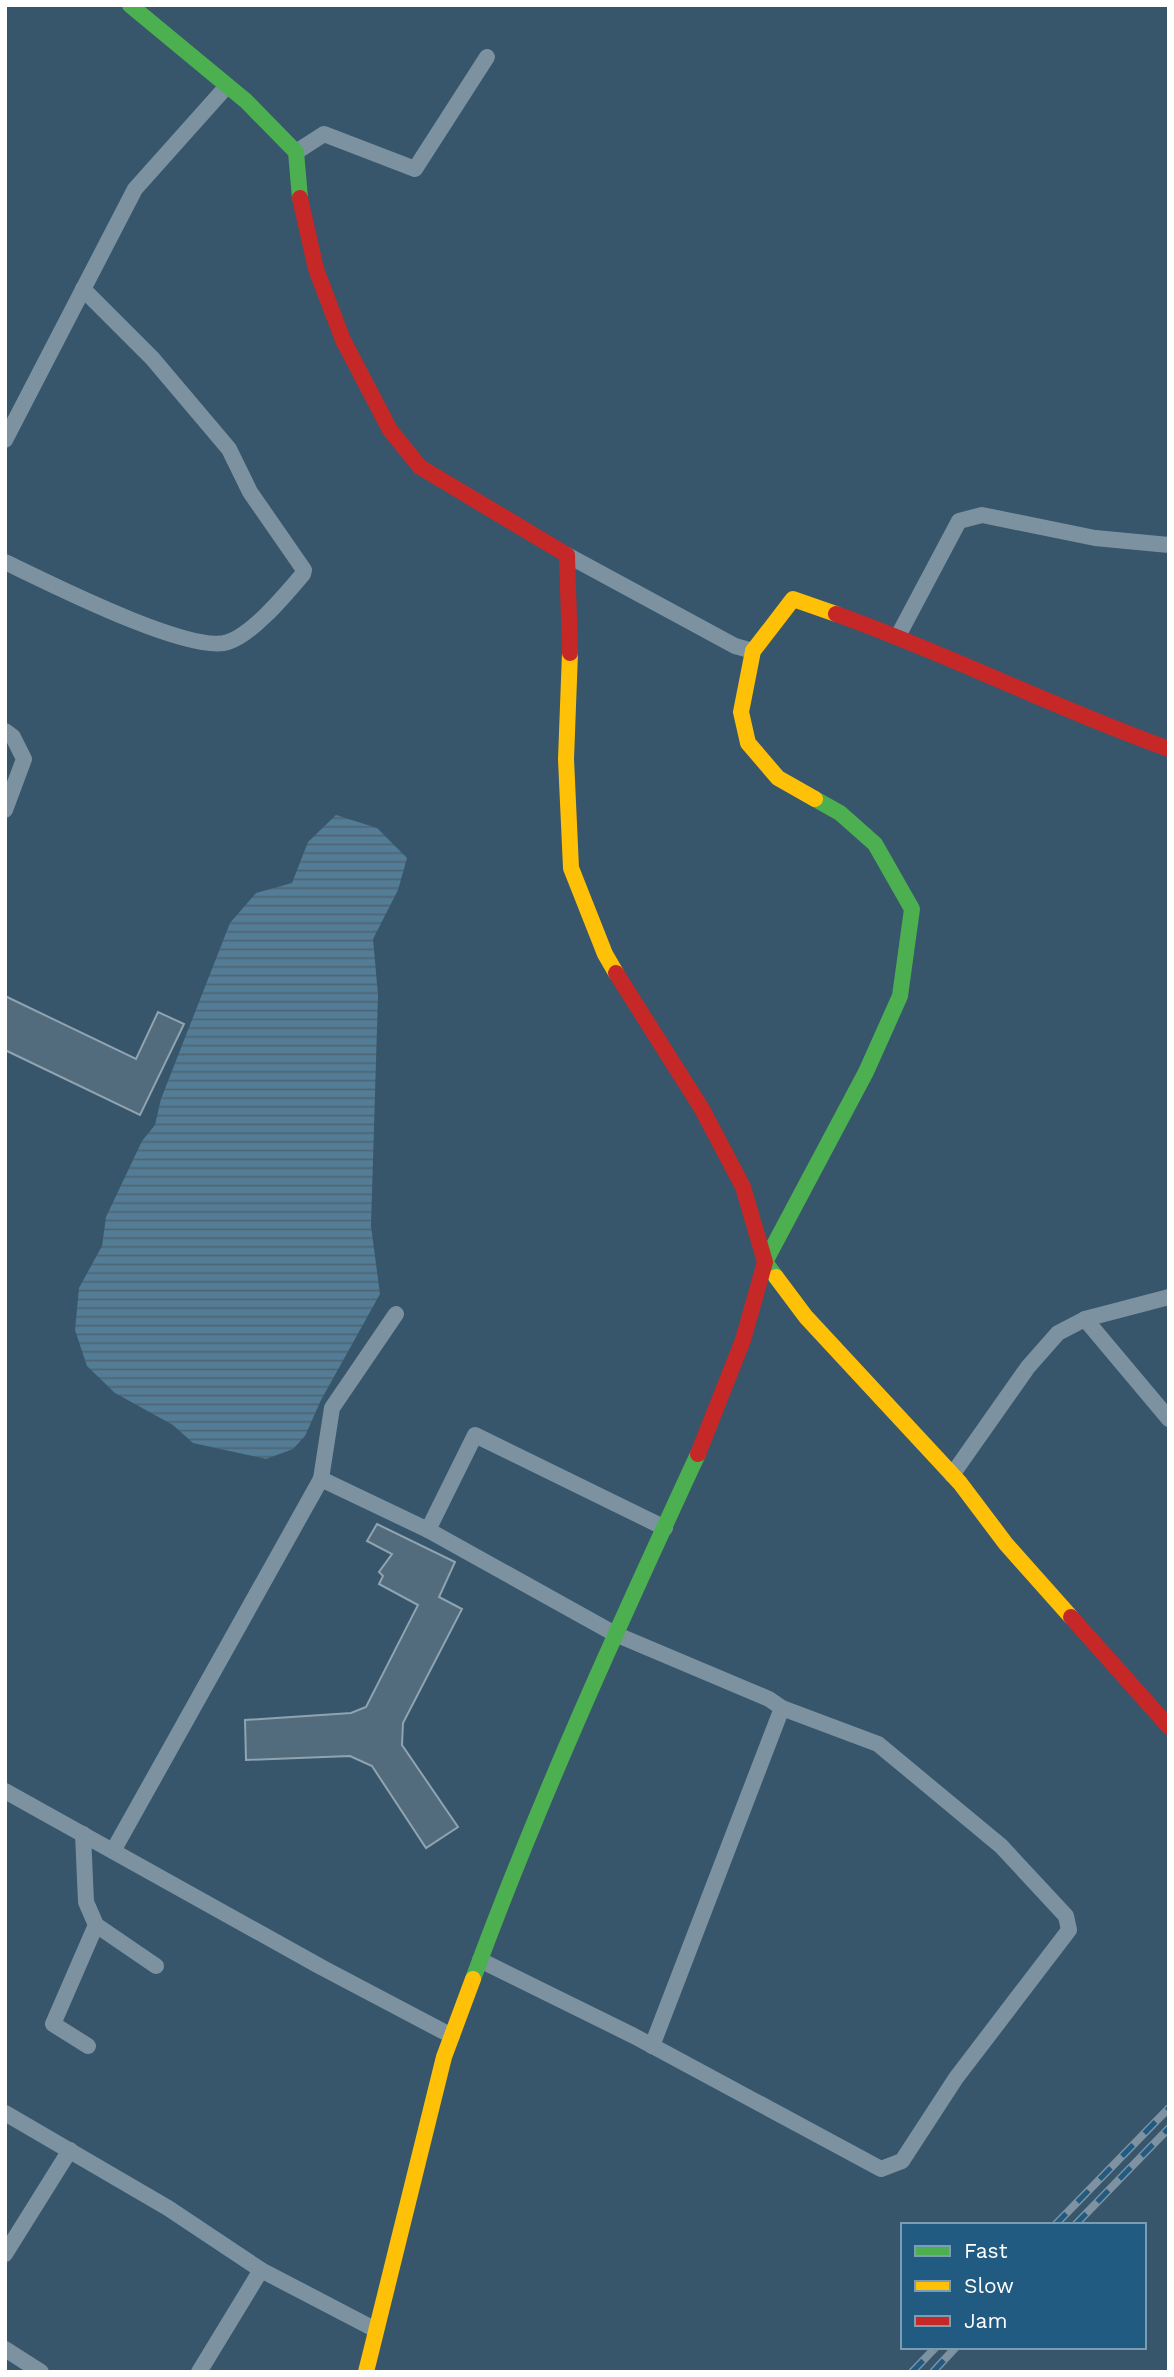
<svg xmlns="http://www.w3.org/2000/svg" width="1174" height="2377" font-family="'Work Sans',sans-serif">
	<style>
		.water { fill: url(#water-rules) }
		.building { fill: #526c7d; stroke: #90a3b0; stroke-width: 2 }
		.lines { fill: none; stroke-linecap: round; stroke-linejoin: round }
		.street { stroke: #7d92a1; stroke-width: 16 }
		.fast { stroke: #4caf50; stroke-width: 16 }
		.slow { stroke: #ffc107; stroke-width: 16 }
		.jam { stroke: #c62828; stroke-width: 16 }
		.rail-casing { stroke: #7e92a1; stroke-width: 8 }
		.rail { stroke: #215b81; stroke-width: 5; stroke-dasharray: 16; stroke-linecap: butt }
	</style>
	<defs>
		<pattern id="water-rules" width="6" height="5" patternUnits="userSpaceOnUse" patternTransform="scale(1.75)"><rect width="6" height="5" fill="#537d97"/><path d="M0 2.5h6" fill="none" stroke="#506472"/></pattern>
	</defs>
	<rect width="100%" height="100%" fill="#37566b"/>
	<!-- water -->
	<polygon class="water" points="336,815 377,828 407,858 398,890 373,939 378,995 371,1226 380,1294 321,1400 305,1436 293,1449 266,1459 193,1443 173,1425 115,1393 87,1366 75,1330 79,1288 102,1246 106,1217 142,1141 155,1125 161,1099 230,923 256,893 292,883 308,842"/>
	<!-- building -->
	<g class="building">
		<polygon points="5,996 136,1059 158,1012 184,1024 140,1115 5,1050"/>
		<polygon points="377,1524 455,1562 439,1597 462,1609 403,1723 402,1745 458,1827 426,1848 372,1766 350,1756 246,1760 245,1720 351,1713 366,1707 418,1605 379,1584 383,1576 379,1572 392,1554 367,1541"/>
	</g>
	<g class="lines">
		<!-- street -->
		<g class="street">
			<polyline points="296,152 324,134 415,169 487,57"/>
			<polyline points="5,440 135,189 227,86"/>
			<polyline points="567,555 735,646 753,651"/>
			<path d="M5 562C45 581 190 655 228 642 253 634 286 594 303 574L304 570 250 492 229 449 152 358 83 289"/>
			<polyline points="898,636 959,521 982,515 1095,538 1169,545"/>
			<polyline points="5,731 13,737 24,759 5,810"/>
			<polyline points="1085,1319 1169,1419"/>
			<polyline points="952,1475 1028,1367 1058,1333 1085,1319 1169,1297"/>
			<polyline points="321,1479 428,1530 475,1435 665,1528"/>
			<polyline points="428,1530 615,1634 769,1699 782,1708 878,1744 1001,1846 1066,1916 1069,1930 956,2078 902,2161 881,2169 634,2036 480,1960"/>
			<polyline points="5,1791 321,1967 452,2036"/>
			<polyline points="83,1834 86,1902 96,1925 53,2024 88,2046"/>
			<polyline points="113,1851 321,1479 332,1408 396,1314"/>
			<polyline points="96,1925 156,1966"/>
			<polyline points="652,2046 782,1708"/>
			<polyline points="5,2113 168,2208 261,2270 376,2330"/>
			<polyline points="5,2254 70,2150"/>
			<polyline points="5,2349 41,2372"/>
			<polyline points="199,2372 261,2270"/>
		</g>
		<!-- fast -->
		<g class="fast">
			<polyline points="130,5 246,101 296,152 300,198"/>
			<polyline points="776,1277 765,1262 866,1072 900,996 912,909 875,844 840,813 815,799"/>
			<path d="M473 1979C539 1800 618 1627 698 1454"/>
		</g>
		<!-- slow -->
		<g class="slow">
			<polyline points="570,653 566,759 571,868 605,954 616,973"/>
			<polyline points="815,799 778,778 748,743 741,712 753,651 793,599 836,614"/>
			<polyline points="776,1277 806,1317 960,1483 1006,1544 1071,1617"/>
			<polyline points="366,2372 444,2057 473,1979"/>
		</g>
		<!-- jam -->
		<g class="jam">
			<polyline points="300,198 316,269 343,340 390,430 420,467 567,555 570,653"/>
			<path d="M836 614C949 654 1056 709 1169 749"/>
			<polyline points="616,973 702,1109 743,1187 765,1262 743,1340 698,1454"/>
			<polyline points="1071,1617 1169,1727"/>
		</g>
		<!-- rail casing -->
		<g class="rail-casing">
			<g id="rail">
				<polyline points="1055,2225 1169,2108"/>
				<polyline points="1075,2225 1169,2128"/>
				<polyline points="912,2372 936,2347"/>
				<polyline points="933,2372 956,2347"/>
			</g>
		</g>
		<!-- rail -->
		<use href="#rail" class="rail"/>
	</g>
	<!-- border -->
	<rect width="1174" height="2377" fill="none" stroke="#ffffff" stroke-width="14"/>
	<!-- legend -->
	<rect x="901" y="2223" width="245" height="126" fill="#215b81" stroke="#7a9db3" stroke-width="2"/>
	<rect x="915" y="2246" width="35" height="10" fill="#4caf50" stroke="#7a9db3" stroke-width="2"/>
	<text x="964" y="2258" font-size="21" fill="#ffffff">Fast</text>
	<rect x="915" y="2281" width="35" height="10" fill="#ffc107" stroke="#7a9db3" stroke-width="2"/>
	<text x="964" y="2293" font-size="21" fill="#ffffff">Slow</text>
	<rect x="915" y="2316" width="35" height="10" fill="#c62828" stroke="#7a9db3" stroke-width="2"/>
	<text x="964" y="2328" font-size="21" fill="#ffffff">Jam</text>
</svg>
